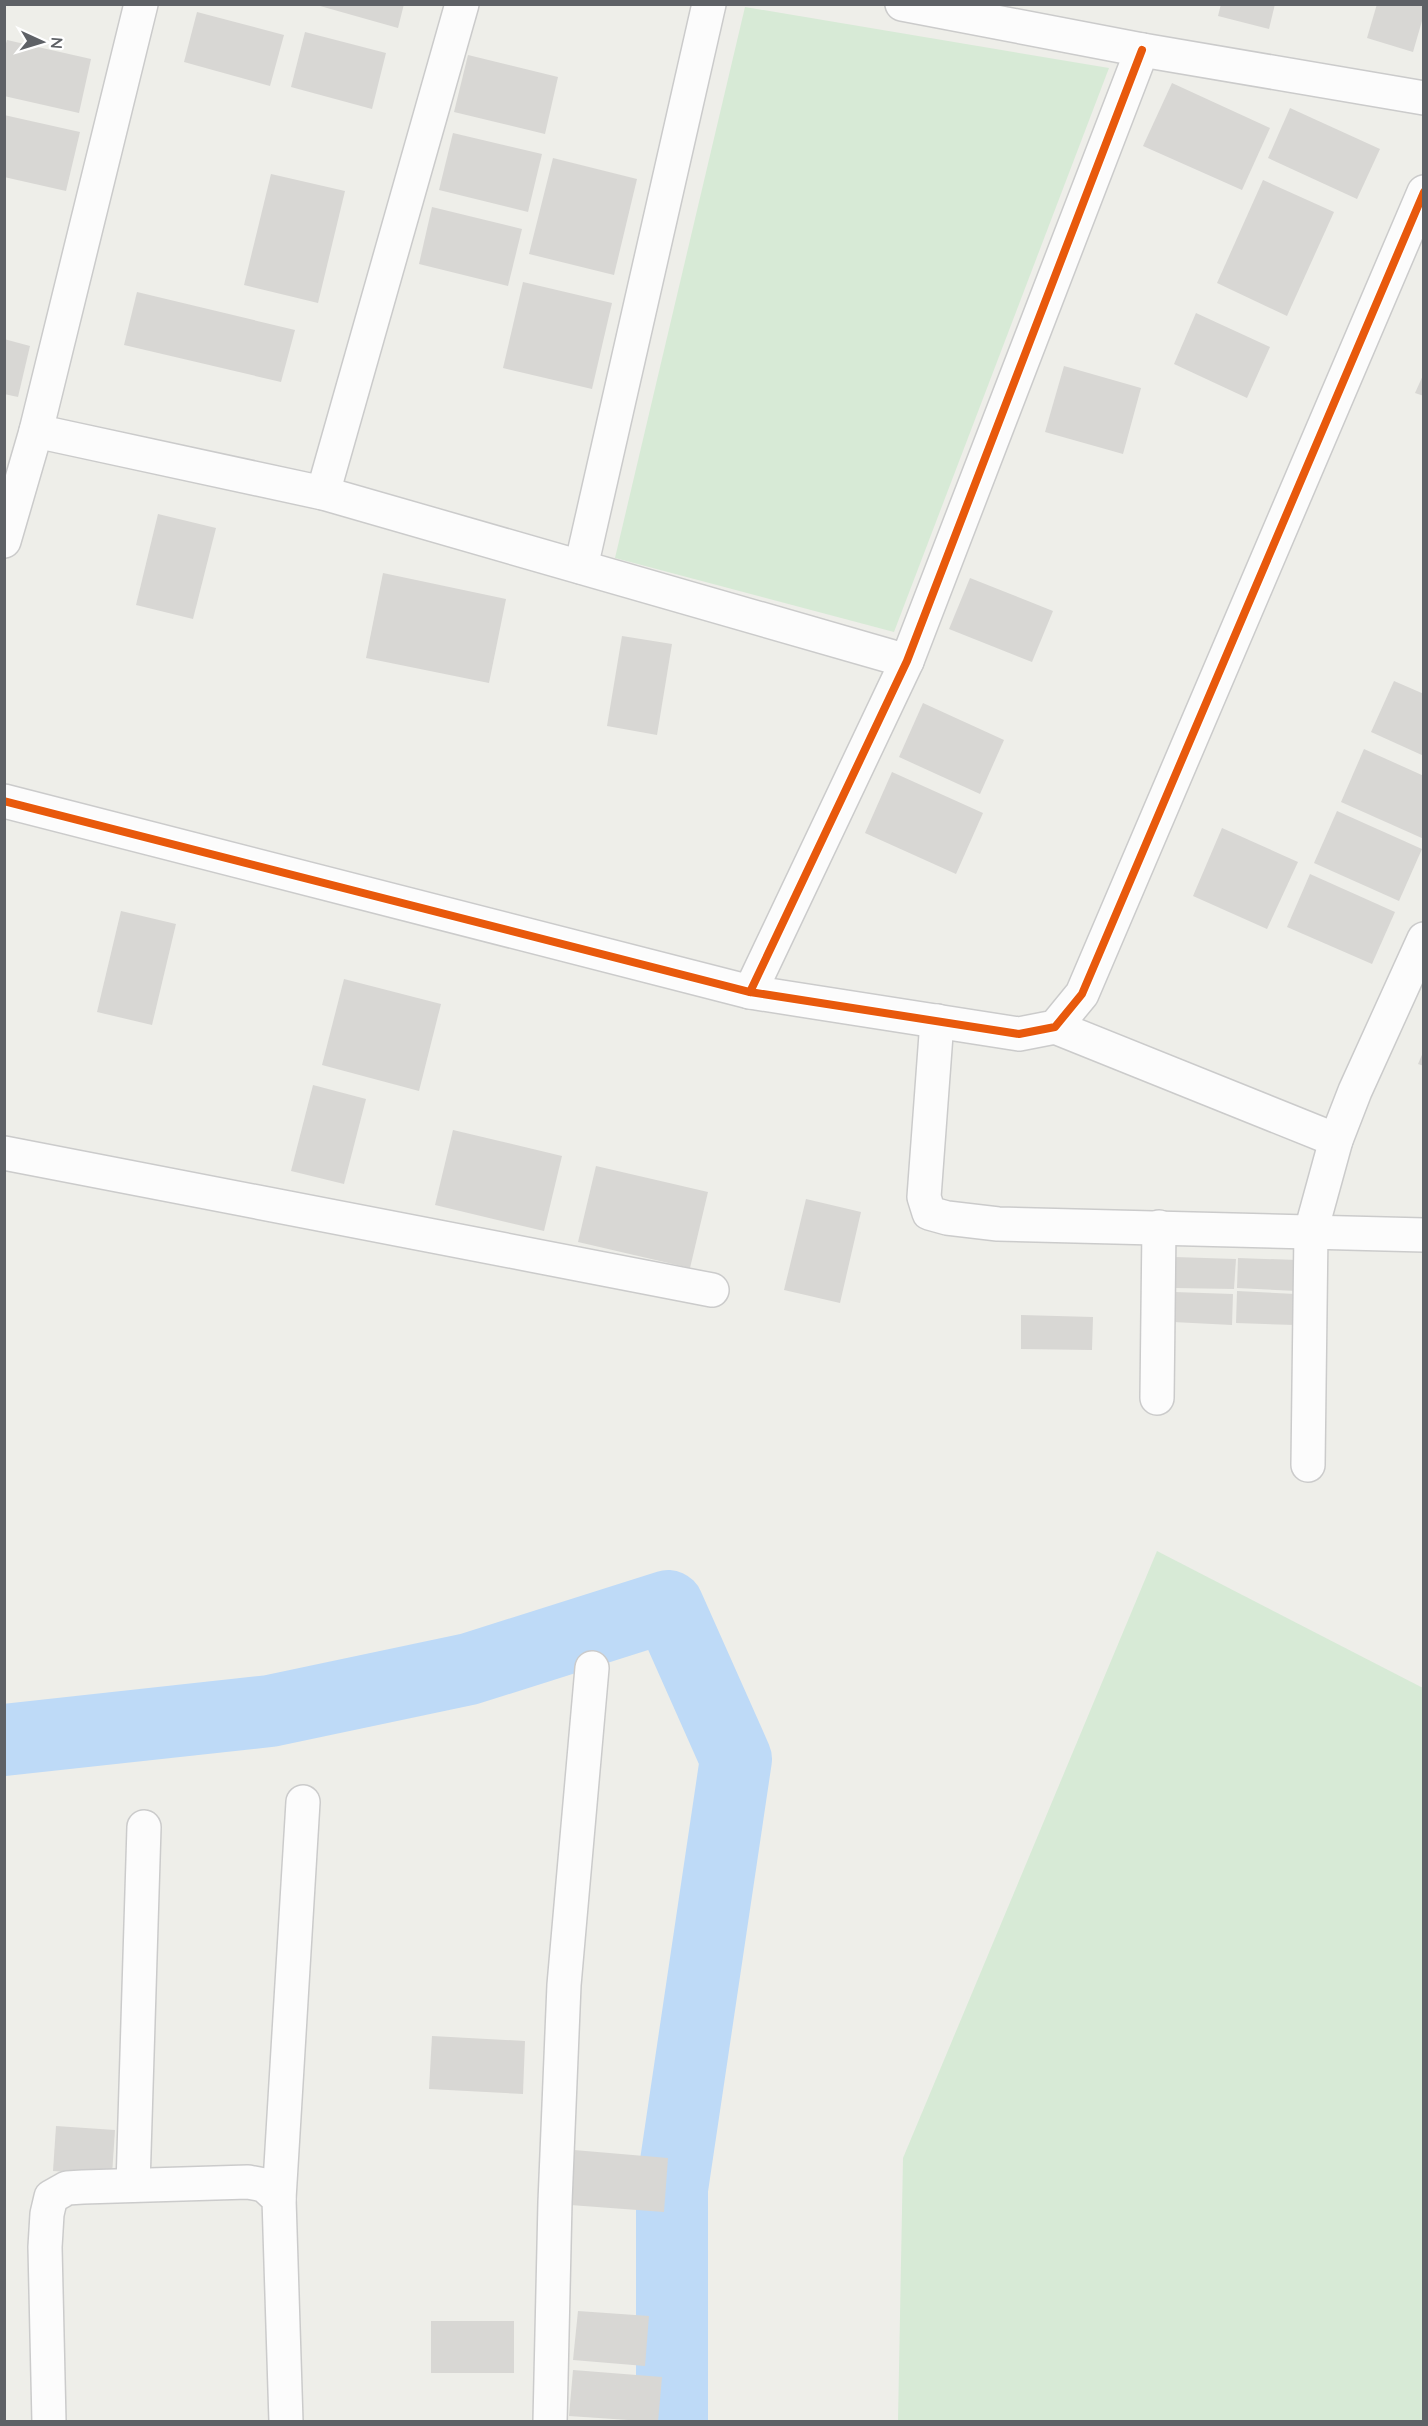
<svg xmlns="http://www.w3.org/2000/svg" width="1428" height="2426" font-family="Quicksand,sans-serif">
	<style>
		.green { fill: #d7ead6 }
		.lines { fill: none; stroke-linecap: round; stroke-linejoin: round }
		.river { stroke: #bedaf7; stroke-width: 72 }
		.building { fill: #d8d7d4 }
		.minor-casing { stroke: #cbcbcb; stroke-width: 36 }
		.minor { stroke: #fcfcfc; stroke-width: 33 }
		.cycleway-casing { stroke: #fff; stroke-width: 11 }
		.cycleway { stroke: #e8590c; stroke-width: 8 }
	</style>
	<rect width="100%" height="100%" fill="#eeeee9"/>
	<!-- green -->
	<g class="green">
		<polygon points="745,7 1109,68 894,632 615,558"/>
		<polygon points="1157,1551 1423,1688 1423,2421 898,2421 903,2158"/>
	</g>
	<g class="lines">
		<!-- river -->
		<polyline class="river" points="4,1740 270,1711 469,1669 668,1606 736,1759 672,2189 672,2422"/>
	</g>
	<!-- building -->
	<g class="building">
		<polygon points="313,4 404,4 398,28"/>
		<polygon points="1221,4 1275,4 1269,29 1218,16"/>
		<polygon points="1377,4 1424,4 1424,14 1413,52 1367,38"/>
		<polygon points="197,12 284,35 270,86 184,62"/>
		<polygon points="305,32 386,53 372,109 291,87"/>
		<polygon points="7,40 91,59 79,113 4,96 4,50"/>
		<polygon points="468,55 558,77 545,134 454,112"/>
		<polygon points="1172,83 1270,128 1242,190 1143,146"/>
		<polygon points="1290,108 1380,149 1357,199 1268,158"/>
		<polygon points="4,115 80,132 66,191 4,177"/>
		<polygon points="453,133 542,154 528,212 439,190"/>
		<polygon points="553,158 637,179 614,275 529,254"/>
		<polygon points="271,174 345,191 318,303 244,285"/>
		<polygon points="1263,180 1334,212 1287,316 1217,283"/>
		<polygon points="432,207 522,229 508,286 419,264"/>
		<polygon points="523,282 612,303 592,389 503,368"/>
		<polygon points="137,292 295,330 281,382 124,345"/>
		<polygon points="1196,313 1270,347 1247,398 1174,364"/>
		<polygon points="4,339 30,346 18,397 4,394"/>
		<polygon points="1064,366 1141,388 1123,454 1045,432"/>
		<polygon points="1424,373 1424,396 1415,393"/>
		<polygon points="158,514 216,528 193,619 136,605"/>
		<polygon points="383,573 506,599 489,683 366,658"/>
		<polygon points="970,578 1053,611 1032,662 949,629"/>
		<polygon points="622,636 672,644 657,735 607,726"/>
		<polygon points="1394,681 1424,694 1424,756 1371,732"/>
		<polygon points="923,703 1004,740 980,794 899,757"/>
		<polygon points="1364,749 1424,776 1424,839 1341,802"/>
		<polygon points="892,772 983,813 956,874 865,833"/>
		<polygon points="1337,811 1422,849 1399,901 1314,863"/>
		<polygon points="1222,828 1298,862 1267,929 1193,896"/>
		<polygon points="1310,874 1395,912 1372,964 1287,927"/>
		<polygon points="121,911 176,924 152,1025 97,1012"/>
		<polygon points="344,979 441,1004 419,1091 322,1065"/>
		<polygon points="1424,1050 1424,1066 1418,1064"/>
		<polygon points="313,1085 366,1099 344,1184 291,1171"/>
		<polygon points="453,1130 562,1156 544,1231 435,1205"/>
		<polygon points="596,1166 708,1192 690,1268 578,1242"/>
		<polygon points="806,1199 861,1212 840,1303 784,1290"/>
		<polygon points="1175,1257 1236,1259 1234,1289 1175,1288"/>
		<polygon points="1238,1258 1298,1260 1297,1291 1237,1288"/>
		<polygon points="1237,1291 1296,1294 1295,1325 1236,1323"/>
		<polygon points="1174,1292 1233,1294 1232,1325 1173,1322"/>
		<polygon points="1021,1315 1093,1317 1092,1350 1021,1349"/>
		<polygon points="432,2036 525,2041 523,2094 429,2089"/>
		<polygon points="56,2126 115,2130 112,2175 53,2171"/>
		<polygon points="562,2149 668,2158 664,2212 557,2204"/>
		<polygon points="578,2311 649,2316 645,2366 573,2360"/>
		<rect x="431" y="2321" width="83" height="52"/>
		<polygon points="573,2370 662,2377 658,2422 569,2416"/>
	</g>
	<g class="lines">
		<!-- minor casing -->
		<g class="minor-casing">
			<g id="minor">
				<polyline points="902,4 1142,50 1424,98"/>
				<polyline points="36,431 323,493 907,661"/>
				<polyline points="323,493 462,4"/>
				<polyline points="4,541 36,431 141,4"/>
				<polyline points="581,567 709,4"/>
				<polyline points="4,801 750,992 1019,1034 1055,1027 1082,994 1424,192"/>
				<polyline points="750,992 907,661 1142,50"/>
				<polyline points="937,1021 924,1197 929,1213 947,1218 998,1224 1424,1235"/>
				<polyline points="1055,1027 1336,1140"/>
				<polyline points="4,1153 712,1290"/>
				<polyline points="1157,1398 1159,1227"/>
				<polyline points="1308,1465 1311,1231 1336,1140 1355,1091 1424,939"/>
				<polyline points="133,2185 144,1827"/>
				<polyline points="279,2199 303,1802"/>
				<polyline points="49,2422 45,2247 47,2214 51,2197 67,2188 83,2187 248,2182 264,2185 279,2199 286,2422"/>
				<polyline points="550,2422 555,2202 564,1985 592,1668"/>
			</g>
		</g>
		<!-- minor -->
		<use href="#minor" class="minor"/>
		<!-- cycleway casing -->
		<g class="cycleway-casing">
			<g id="cycleway">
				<polyline points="4,801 750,992 1019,1034 1055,1027 1082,994 1424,192"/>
				<polyline points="750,992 907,661 1142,50"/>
			</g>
		</g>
		<!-- cycleway -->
		<use href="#cycleway" class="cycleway"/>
	</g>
	<!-- border -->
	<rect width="1428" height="2426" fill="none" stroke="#5e6166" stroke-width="12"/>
	<!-- north arrow -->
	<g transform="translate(42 42) rotate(94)" stroke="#ffffff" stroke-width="4.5" paint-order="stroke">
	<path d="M0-4.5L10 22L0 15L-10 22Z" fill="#5e6166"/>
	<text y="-9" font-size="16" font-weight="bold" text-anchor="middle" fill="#5e6166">N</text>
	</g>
</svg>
